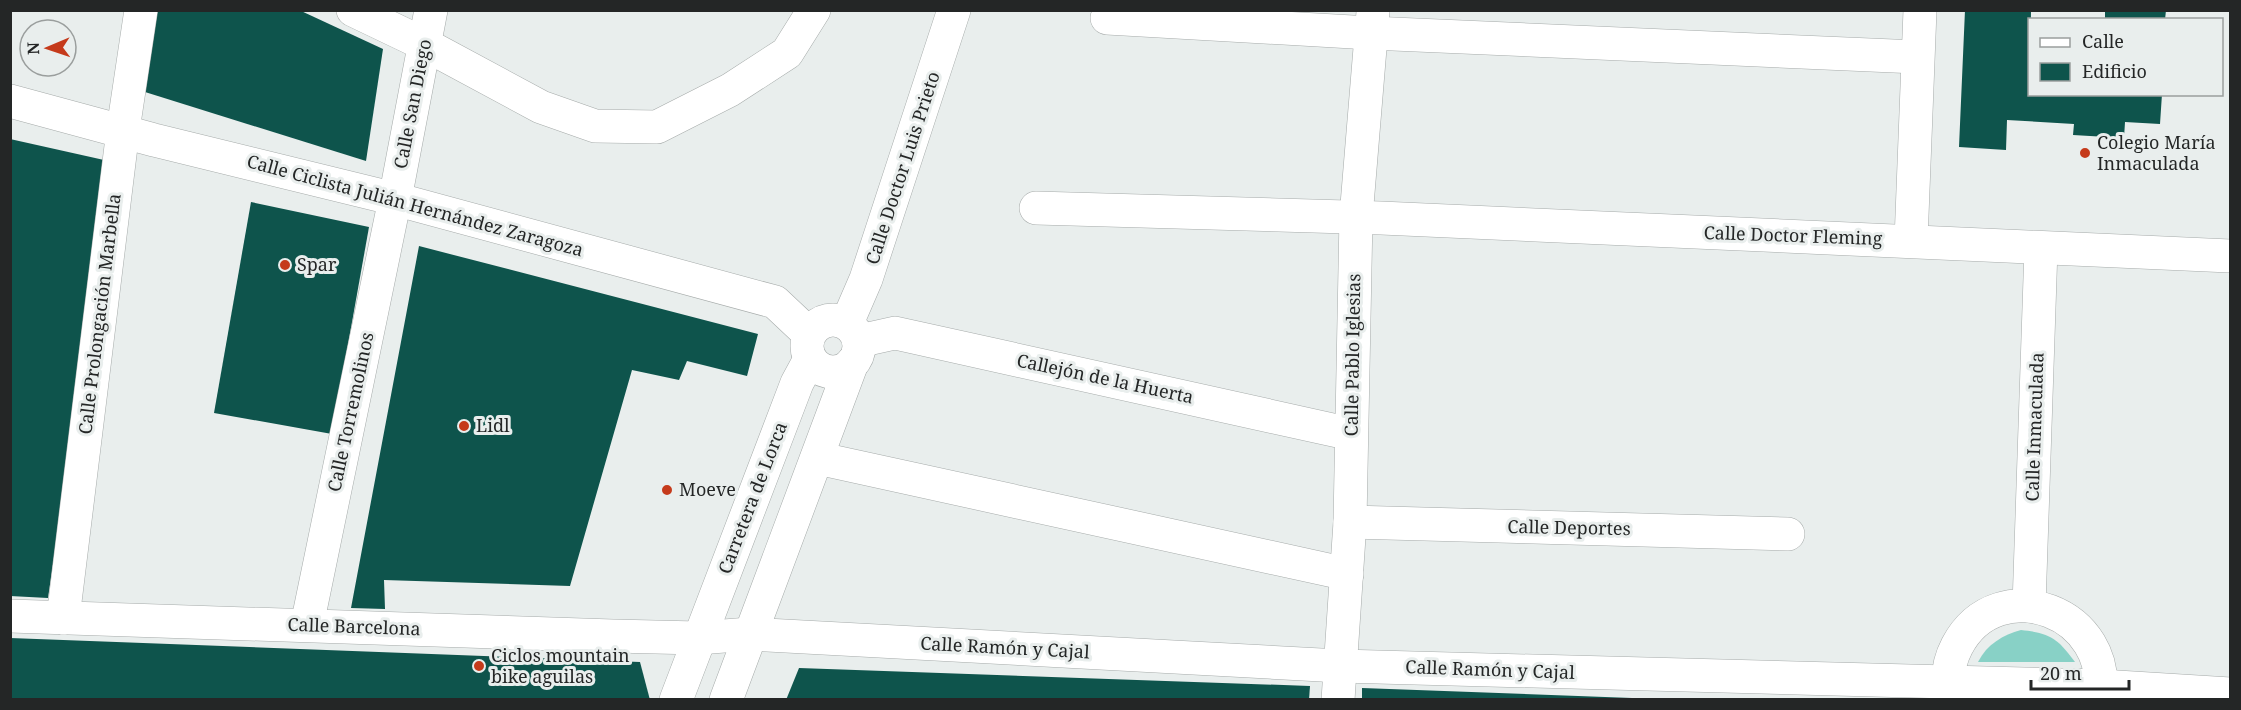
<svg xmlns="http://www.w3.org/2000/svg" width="2241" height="710" font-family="'Noto Serif',serif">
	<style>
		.green { fill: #88d1c6 }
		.building { fill: #0e544c }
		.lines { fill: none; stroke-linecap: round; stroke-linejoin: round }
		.minor-casing { stroke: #a6abaa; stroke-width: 34 }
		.major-casing { stroke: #a6abaa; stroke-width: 34 }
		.minor { stroke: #fff; stroke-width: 33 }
		.major { stroke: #fff; stroke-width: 33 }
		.poi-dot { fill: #c53a1b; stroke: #e9eeed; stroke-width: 2 }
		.labels { text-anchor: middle; stroke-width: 6; stroke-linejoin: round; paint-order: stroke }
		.street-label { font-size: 18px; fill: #242626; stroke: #e9eeed }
		.poi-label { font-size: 18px; fill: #242626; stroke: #e9eeed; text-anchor: start }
	</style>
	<rect width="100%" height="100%" fill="#e9eeed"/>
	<!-- green -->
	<path class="green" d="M2021 630C2051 633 2058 639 2075 662H1978C1987 644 2003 635 2021 630Z"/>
	<!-- building -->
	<g class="building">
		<polygon points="155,10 299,10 383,49 366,161 145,92"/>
		<polygon points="1965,10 2031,10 2030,94 2162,94 2160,124 2125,122 2124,138 2073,135 2074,124 2007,120 2006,150 1959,147"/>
		<polygon points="2105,10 2166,10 2165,20 2105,20"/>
		<polygon points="10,139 113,162 48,598 10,596"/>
		<polygon points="251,202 369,227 332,434 214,413"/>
		<polygon points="419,246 758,334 747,376 687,361 679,380 632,370 570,586 384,580 385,609 351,608"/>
		<polygon points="10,638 640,662 650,700 10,700"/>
		<polygon points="799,668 1310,686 1309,700 786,700"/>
		<polygon points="1362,688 1632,698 1632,700 1362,700"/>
	</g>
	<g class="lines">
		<!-- minor casing -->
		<g class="minor-casing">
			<g id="minor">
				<polyline points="353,10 424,44 541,107 595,126 657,127 730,90 787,53 814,10"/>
				<polyline points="1107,18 1370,33 1917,57"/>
				<polyline points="10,101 154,140 395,199 775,302 809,334"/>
				<polyline points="1036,208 1381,218 2230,256"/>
				<polyline points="1911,241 1920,10"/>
				<polyline points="859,341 895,333 1351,434"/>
				<polyline points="817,458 1347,574"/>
				<polyline points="1350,522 1788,534"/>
				<polyline points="2029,606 2041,248"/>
				<polyline points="10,616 613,636 698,638 750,634 1340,666 2101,686 2230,694"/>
				<polyline points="63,618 123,130 141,10"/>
				<polyline points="307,625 395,199 431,10"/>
				<polyline points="1338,700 1350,522 1356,217 1373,12"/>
				<path d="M1950 700C1946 681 1948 663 1957 646 1998 568 2116 613 2099 700"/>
			</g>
		</g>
		<!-- major casing -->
		<g class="major-casing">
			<g id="major">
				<circle cx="833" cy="346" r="26"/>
				<polyline points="847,323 866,279 954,10"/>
				<polyline points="676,700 797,383 810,359"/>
				<polyline points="726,700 852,363"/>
			</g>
		</g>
		<!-- minor -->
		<use href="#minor" class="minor"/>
		<!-- major -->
		<use href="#major" class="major"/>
	</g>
	<!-- markers -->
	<g class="poi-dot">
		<circle cx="2085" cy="153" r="6"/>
		<circle cx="285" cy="265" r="6"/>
		<circle cx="464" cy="426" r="6"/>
		<circle cx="667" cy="490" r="6"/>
		<circle cx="479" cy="666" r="6"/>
	</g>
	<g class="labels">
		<!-- street labels -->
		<g class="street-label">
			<text transform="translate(413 104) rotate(-79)" y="6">Calle San Diego</text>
			<text transform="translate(903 168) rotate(-72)" y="6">Calle Doctor Luis Prieto</text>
			<text transform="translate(415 206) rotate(15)" y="6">Calle Ciclista Julián Hernández Zaragoza</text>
			<text transform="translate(1793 236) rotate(2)" y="6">Calle Doctor Fleming</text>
			<text transform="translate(100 314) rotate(-83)" y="6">Calle Prolongación Marbella</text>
			<text transform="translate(1353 355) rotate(-89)" y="6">Calle Pablo Iglesias</text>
			<text transform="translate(1105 379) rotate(12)" y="6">Callejón de la Huerta</text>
			<text transform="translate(351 412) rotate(-78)" y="6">Calle Torremolinos</text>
			<text transform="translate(2035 427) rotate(-88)" y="6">Calle Inmaculada</text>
			<text transform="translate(753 498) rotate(-69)" y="6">Carretera de Lorca</text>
			<text transform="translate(1569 528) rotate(1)" y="6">Calle Deportes</text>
			<text transform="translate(354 627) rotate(2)" y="6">Calle Barcelona</text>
			<text transform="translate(1005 648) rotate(3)" y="6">Calle Ramón y Cajal</text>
			<text transform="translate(1490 670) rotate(2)" y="6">Calle Ramón y Cajal</text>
		</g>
		<!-- poi labels -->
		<g class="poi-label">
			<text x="2097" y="149">Colegio María<tspan x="2097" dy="21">Inmaculada</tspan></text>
			<text x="297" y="271">Spar</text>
			<text x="476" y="432">Lidl</text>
			<text x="679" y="496">Moeve</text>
			<text x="491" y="662">Ciclos mountain<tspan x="491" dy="21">bike aguilas</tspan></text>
		</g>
	</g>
	<!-- border -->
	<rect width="2241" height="710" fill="none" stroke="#242626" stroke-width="24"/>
	<!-- legend -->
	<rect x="2028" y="18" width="195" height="78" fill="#e9eeed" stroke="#9a9e9d" stroke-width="1.5"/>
	<rect x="2040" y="38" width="30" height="9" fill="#ffffff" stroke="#9a9e9d" stroke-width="1.5"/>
	<text x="2082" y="48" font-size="18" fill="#242626">Calle</text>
	<rect x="2040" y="63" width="30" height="18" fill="#0e544c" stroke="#9a9e9d" stroke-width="1.5"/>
	<text x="2082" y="78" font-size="18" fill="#242626">Edificio</text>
	<!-- north arrow -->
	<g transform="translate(48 48) rotate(268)"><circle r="28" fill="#e9eeed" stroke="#9a9e9d" stroke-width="1.5"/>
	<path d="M0-4.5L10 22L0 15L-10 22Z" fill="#c53a1b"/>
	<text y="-9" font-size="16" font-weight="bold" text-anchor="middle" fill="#242626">N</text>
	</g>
	<!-- scale -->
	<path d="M2031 680v9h98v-9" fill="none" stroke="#242626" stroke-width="3"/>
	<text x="2040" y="680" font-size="18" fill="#242626" stroke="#e9eeed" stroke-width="4.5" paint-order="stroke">20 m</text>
</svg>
